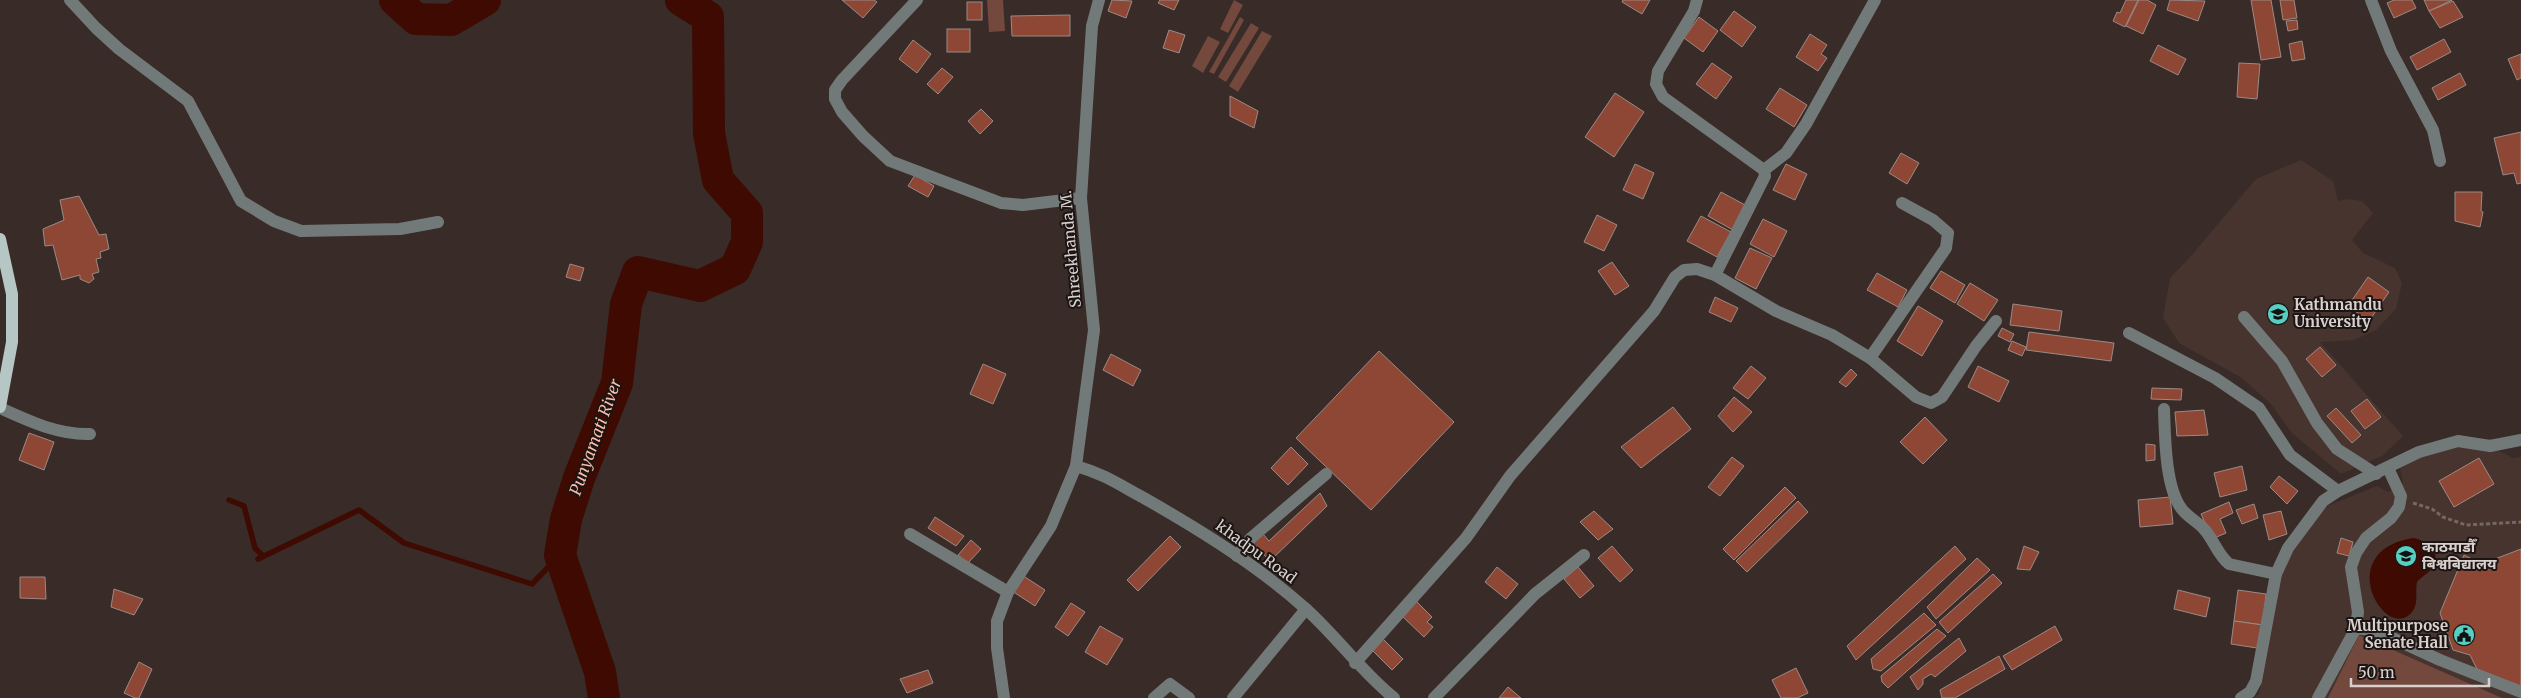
<svg xmlns="http://www.w3.org/2000/svg" width="2521" height="698" font-family="Merriweather,'Noto Sans Devanagari',serif">
	<style>
		.built { fill: #48342e }
		.green { fill: #73483d }
		.water { fill: #3e0a01 }
		.lines { fill: none; stroke-linecap: round; stroke-linejoin: round }
		.stream { stroke: #3e0a01; stroke-width: 5.5 }
		.river { stroke: #3e0a01; stroke-width: 32 }
		.building { fill: #8f4735; stroke: #9b8a86 }
		.path { stroke: #746865; stroke-width: 3; stroke-dasharray: 4 2.5; stroke-linecap: butt }
		.minor { stroke: #727a79; stroke-width: 12 }
		.major { stroke: #b6c6c4; stroke-width: 12 }
		.labels { text-anchor: middle; stroke-width: 4; stroke-linejoin: round; paint-order: stroke }
		.street-label { font-size: 15px; fill: #d9d0cd; stroke: #1b1514 }
		.poi-label { font-size: 15px; font-weight: bold; fill: #d9d0cd; stroke: #1b1514; text-anchor: start }
		.water-label { font-size: 16px; font-style: italic; fill: #ffbdac; stroke: #1b1514 }
	</style>
	<rect width="100%" height="100%" fill="#392b27"/>
	<!-- built -->
	<g class="built">
		<polygon points="2301,160 2333,181 2338,201 2348,199 2362,201 2373,213 2352,240 2363,253 2395,268 2402,283 2396,309 2376,330 2354,340 2320,342 2403,436 2382,456 2341,474 2292,433 2271,404 2242,378 2179,343 2163,318 2170,278 2191,256 2256,179"/>
		<polygon points="2456,446 2496,449 2513,458 2521,457 2521,698 2253,698 2259,694 2280,576 2300,537 2327,506 2377,486 2388,492 2403,483 2400,468 2429,454"/>
	</g>
	<!-- green -->
	<g class="green">
		<polygon points="987,0 1003,0 1005,31 989,32"/>
		<polygon points="1234,0 1243,5 1228,33 1220,29"/>
		<polygon points="1240,17 1244,20 1214,74 1209,72"/>
		<polygon points="1251,23 1259,28 1226,82 1218,77"/>
		<polygon points="1262,31 1272,36 1238,92 1229,86"/>
		<polygon points="1208,36 1220,42 1203,73 1192,66"/>
		<polygon points="2359,635 2502,698 2328,698"/>
	</g>
	<!-- water -->
	<path class="water" d="M2413 538C2427 540 2443 553 2432 568 2428 574 2422 576 2417 582 2415 591 2419 604 2412 612 2386 644 2331 551 2413 538Z"/>
	<g class="lines">
		<!-- stream -->
		<g class="stream">
			<polyline points="229,500 244,506 255,548 262,555"/>
			<polyline points="258,559 359,510 404,543 532,584 560,555"/>
		</g>
		<!-- river -->
		<g class="river">
			<polyline points="395,0 416,19 451,20 485,0"/>
			<polyline points="604,698 600,672 560,555 566,519 579,478 617,383 626,304 638,272 700,286 735,269 747,242 747,213 718,180 709,133 708,17 681,0"/>
		</g>
	</g>
	<!-- building -->
	<g class="building">
		<polygon points="842,0 874,0 877,2 863,18"/>
		<polygon points="1112,0 1132,1 1126,18 1108,11"/>
		<polygon points="1160,0 1179,0 1174,10 1158,3"/>
		<polygon points="1623,0 1650,0 1642,14 1622,2"/>
		<polygon points="2126,0 2138,0 2125,27 2113,21 2117,12 2120,13"/>
		<polygon points="2139,0 2147,0 2156,5 2143,34 2126,26"/>
		<polygon points="2170,0 2205,1 2198,21 2167,10"/>
		<polygon points="2251,0 2271,0 2281,57 2261,60"/>
		<polygon points="2280,0 2294,0 2297,18 2283,20"/>
		<polygon points="2394,0 2412,0 2416,8 2394,18 2387,3"/>
		<polygon points="2424,0 2452,0 2429,11"/>
		<polygon points="2453,1 2463,17 2440,28 2429,11"/>
		<rect x="967" y="2" width="15" height="18"/>
		<polygon points="1734,11 1756,27 1742,47 1720,30"/>
		<polygon points="1070,15 1070,36 1012,36 1011,16"/>
		<polygon points="1699,17 1718,31 1703,52 1684,38"/>
		<polygon points="2297,20 2298,29 2288,31 2286,21"/>
		<rect x="947" y="29" width="23" height="23"/>
		<polygon points="1169,30 1185,35 1179,53 1163,48"/>
		<polygon points="1810,34 1827,45 1821,54 1827,58 1818,71 1796,57"/>
		<polygon points="2444,39 2451,52 2417,70 2410,57"/>
		<polygon points="913,40 931,54 917,73 899,59"/>
		<polygon points="2302,41 2305,59 2292,61 2289,44"/>
		<polygon points="2158,45 2186,59 2178,75 2150,61"/>
		<polygon points="2521,54 2521,78 2517,80 2508,59"/>
		<polygon points="1712,63 1732,77 1716,99 1696,84"/>
		<polygon points="2239,63 2260,64 2257,99 2237,97"/>
		<polygon points="942,68 953,77 938,94 927,84"/>
		<polygon points="2460,73 2466,85 2438,100 2432,88"/>
		<polygon points="1780,88 1807,105 1794,127 1766,109"/>
		<polygon points="1615,93 1644,112 1614,157 1585,137"/>
		<polygon points="1230,96 1258,111 1254,128 1230,116"/>
		<polygon points="981,109 993,121 980,134 968,121"/>
		<polygon points="2521,132 2521,183 2517,184 2514,173 2503,175 2494,138"/>
		<polygon points="1901,153 1919,163 1907,184 1889,173"/>
		<polygon points="1635,164 1654,173 1643,199 1623,190"/>
		<polygon points="1786,164 1807,174 1795,200 1773,190"/>
		<polygon points="915,175 934,186 928,197 908,186"/>
		<polygon points="1721,192 1747,206 1733,230 1708,216"/>
		<polygon points="2455,192 2482,192 2481,211 2483,212 2480,227 2455,221"/>
		<polygon points="79,196 99,235 106,234 109,249 100,252 101,258 96,259 99,272 92,274 94,279 89,283 80,279 80,275 62,280 53,245 45,246 43,229 64,220 60,200"/>
		<polygon points="1597,215 1617,225 1604,251 1584,242"/>
		<polygon points="1701,216 1731,232 1717,257 1687,241"/>
		<polygon points="1763,219 1787,231 1774,257 1750,244"/>
		<polygon points="1750,248 1772,258 1756,289 1735,278"/>
		<polygon points="1612,262 1629,286 1615,295 1598,271"/>
		<polygon points="570,264 584,268 580,281 566,277"/>
		<polygon points="1941,271 1965,285 1955,303 1930,288"/>
		<polygon points="1877,273 1907,290 1898,307 1867,290"/>
		<polygon points="2368,277 2389,292 2369,321 2348,306"/>
		<polygon points="1970,283 1998,300 1984,321 1957,304"/>
		<polygon points="1715,297 1738,308 1731,322 1709,312"/>
		<polygon points="2013,304 2062,311 2059,331 2010,325"/>
		<polygon points="1918,306 1943,321 1922,356 1897,341"/>
		<polygon points="2002,328 2014,334 2010,342 1998,336"/>
		<polygon points="2029,332 2114,343 2111,361 2026,350"/>
		<polygon points="2012,341 2026,347 2022,356 2008,350"/>
		<polygon points="2320,347 2336,365 2322,377 2306,359"/>
		<polygon points="1379,351 1454,422 1371,510 1296,438"/>
		<polygon points="1111,354 1141,370 1133,386 1103,370"/>
		<polygon points="983,364 1006,374 993,404 970,394"/>
		<polygon points="1751,366 1766,378 1748,399 1733,388"/>
		<polygon points="1978,366 2009,381 1999,402 1968,387"/>
		<polygon points="1851,369 1857,375 1846,387 1839,382"/>
		<polygon points="2152,388 2182,389 2181,400 2151,399"/>
		<polygon points="1734,397 1752,412 1733,432 1718,416"/>
		<polygon points="2367,399 2381,417 2365,429 2351,411"/>
		<polygon points="1673,407 1691,429 1641,468 1621,447"/>
		<polygon points="2336,408 2361,435 2352,443 2327,416"/>
		<polygon points="2204,410 2208,435 2177,436 2175,412"/>
		<polygon points="1925,417 1947,440 1923,464 1900,442"/>
		<polygon points="29,433 54,442 44,470 19,460"/>
		<polygon points="2146,444 2155,445 2155,460 2146,461"/>
		<polygon points="1291,447 1308,464 1288,485 1271,468"/>
		<polygon points="1732,457 1744,466 1720,496 1708,487"/>
		<polygon points="2479,458 2494,484 2454,507 2439,481"/>
		<polygon points="2242,466 2247,490 2220,497 2214,473"/>
		<polygon points="2279,476 2298,491 2287,504 2270,487"/>
		<polygon points="1785,487 1796,498 1734,560 1723,549"/>
		<polygon points="1320,493 1327,506 1270,561 1253,543 1263,534 1269,541"/>
		<polygon points="2170,497 2173,524 2140,527 2138,500"/>
		<polygon points="1798,501 1808,512 1747,572 1736,561"/>
		<polygon points="2229,502 2233,513 2220,519 2226,533 2212,539 2201,514"/>
		<polygon points="2254,504 2258,518 2242,524 2236,510"/>
		<polygon points="1594,511 1613,529 1598,540 1580,522"/>
		<polygon points="2281,511 2287,534 2269,540 2263,515"/>
		<polygon points="935,517 964,536 956,546 928,528"/>
		<polygon points="1170,536 1181,547 1138,591 1127,580"/>
		<polygon points="2341,538 2353,542 2349,556 2337,553"/>
		<polygon points="971,540 981,549 968,563 958,555"/>
		<polygon points="1612,546 1633,570 1620,582 1598,558"/>
		<polygon points="1955,546 1966,559 1856,660 1847,646"/>
		<polygon points="2024,546 2039,552 2030,570 2017,569"/>
		<polygon points="2521,549 2521,686 2478,671 2470,655 2453,650 2440,613 2464,555 2482,564"/>
		<polygon points="1977,558 1990,570 1936,619 1927,607"/>
		<polygon points="1497,567 1518,584 1506,599 1485,582"/>
		<polygon points="1578,567 1594,586 1580,598 1564,579"/>
		<polygon points="1993,574 2002,583 1948,633 1939,622"/>
		<polygon points="1022,575 1045,590 1035,606 1012,591"/>
		<polygon points="20,577 45,577 46,599 20,598"/>
		<polygon points="114,589 143,599 134,615 111,607"/>
		<polygon points="2178,590 2210,598 2206,617 2174,609"/>
		<polygon points="2238,590 2266,594 2263,625 2234,621"/>
		<polygon points="1416,601 1432,617 1427,622 1433,627 1424,637 1402,616"/>
		<polygon points="1071,603 1085,612 1068,636 1055,627"/>
		<polygon points="1924,613 1936,625 1881,671 1873,669 1871,659"/>
		<polygon points="2234,621 2263,625 2257,648 2231,644"/>
		<polygon points="1100,626 1123,639 1107,665 1085,652"/>
		<polygon points="2055,626 2062,640 2012,670 2003,656"/>
		<polygon points="1937,629 1946,636 1888,688 1882,682 1881,676"/>
		<polygon points="1382,638 1403,659 1392,670 1371,649"/>
		<polygon points="1959,638 1966,651 1935,677 1931,674 1923,679 1923,684 1918,690 1910,677"/>
		<polygon points="1999,656 2005,669 1955,698 1942,698 1940,690"/>
		<polygon points="139,662 152,669 139,698 135,698 124,693"/>
		<polygon points="1796,668 1808,693 1797,698 1781,698 1772,680"/>
		<polygon points="928,670 933,683 907,693 900,679"/>
		<polygon points="1508,687 1521,698 1499,698"/>
	</g>
	<g class="lines">
		<!-- path -->
		<polyline class="path" points="2413,503 2432,509 2443,517 2466,525 2521,522"/>
		<!-- minor -->
		<g class="minor">
			<polyline points="70,0 96,28 119,49 188,101 241,201 274,221 301,231 400,229 438,222"/>
			<polyline points="917,0 842,80 835,90 835,99 842,112 863,136 890,161 1001,203 1023,205 1081,198"/>
			<polyline points="1697,0 1694,11 1658,71 1656,84 1663,97 1764,170 1765,176 1715,275"/>
			<polyline points="2371,0 2391,51 2433,130 2440,161"/>
			<polyline points="1764,170 1786,153 1806,124 1875,0"/>
			<polyline points="2244,317 2282,361 2317,423 2337,449 2376,474"/>
			<polyline points="2129,333 2215,378 2259,408 2290,455 2338,491"/>
			<polyline points="1870,358 1946,248 1948,233 1933,220 1902,203"/>
			<path d="M0 408C29 421 58 435 90 434"/>
			<path d="M2164 409C2165 436 2165 486 2181 508 2187 517 2197 521 2204 529 2214 540 2217 554 2229 564L2276 574"/>
			<path d="M1076 466C1104 474 1118 484 1144 498 1200 530 1257 565 1306 609 1337 637 1361 671 1394 698"/>
			<polyline points="910,534 1008,592"/>
			<polyline points="1237,556 1251,538 1326,474"/>
			<polyline points="2356,628 2358,612 2351,567 2356,553 2366,538 2391,518 2399,507 2401,496 2388,468"/>
			<polyline points="1355,663 1466,538 1510,476 1654,311 1675,277 1684,270 1697,269 1715,275 1776,311 1832,335 1870,358 1916,397 1931,403 1942,397 1976,346 1996,321"/>
			<polyline points="1004,698 997,648 997,621 1008,592 1051,526 1076,466 1094,330 1081,198 1092,26 1099,0"/>
			<polyline points="1154,698 1170,684 1189,698"/>
			<polyline points="1233,698 1306,609"/>
			<polyline points="1434,698 1535,594 1584,555"/>
			<polyline points="2241,698 2250,692 2256,681 2276,574 2288,548 2323,501 2338,491 2419,452 2458,441 2490,446 2521,440"/>
			<polyline points="2318,698 2356,628 2377,631 2440,660 2521,692"/>
		</g>
		<!-- major -->
		<polyline class="major" points="0,239 12,294 12,342 0,407"/>
	</g>
	<!-- icons -->
	<defs>
		<g id="university-disc" transform="scale(1.125)"><circle r="9.5" fill="#57cec1" stroke="#1b1514"/><path d="M0-5L7-2L0 1L-7-2ZM-4 1L0 2.5L4 1V4Q0 6-4 4Z" fill="#111"/></g>
		<g id="civic-disc" transform="scale(1.125)"><circle r="9.5" fill="#57cec1" stroke="#1b1514"/><path d="M-.6-6.5H3V-4.5H.6V-3L4-1V1h2V6H-6V1h2V-1L-.6-3ZM-1.2 2.5V6h2.4V2.5Z" fill="#111"/></g>
	</defs>
	<g fill-rule="evenodd">
		<use href="#university-disc" x="2278" y="314"/>
		<use href="#university-disc" x="2406" y="556"/>
		<use href="#civic-disc" x="2464" y="635"/>
	</g>
	<g class="labels">
		<!-- street labels -->
		<g class="street-label">
			<text transform="translate(1071 249) rotate(-95)" y="5">Shreekhanda M.</text>
			<text transform="translate(1256 552) rotate(36)" y="5">khadpu Road</text>
		</g>
		<!-- poi labels -->
		<g class="poi-label">
			<text x="2294" y="310">Kathmandu<tspan x="2294" dy="17">University</tspan></text>
			<text x="2422" y="552">काठमाडौँ<tspan x="2422" dy="17">बिश्वबिद्यालय</tspan></text>
			<text x="2448" y="631" text-anchor="end">Multipurpose<tspan x="2448" dy="17">Senate Hall</tspan></text>
		</g>
		<!-- water labels -->
		<g class="water-label">
			<text transform="translate(595 437) rotate(-70)" y="6">Punyamati River</text>
		</g>
	</g>
	<!-- scale -->
	<path d="M2351 678v8h138v-8" fill="none" stroke="#d9d0cd" stroke-width="2.5"/>
	<text x="2358" y="678" font-size="15" fill="#d9d0cd" stroke="#1b1514" stroke-width="4" paint-order="stroke">50 m</text>
</svg>
